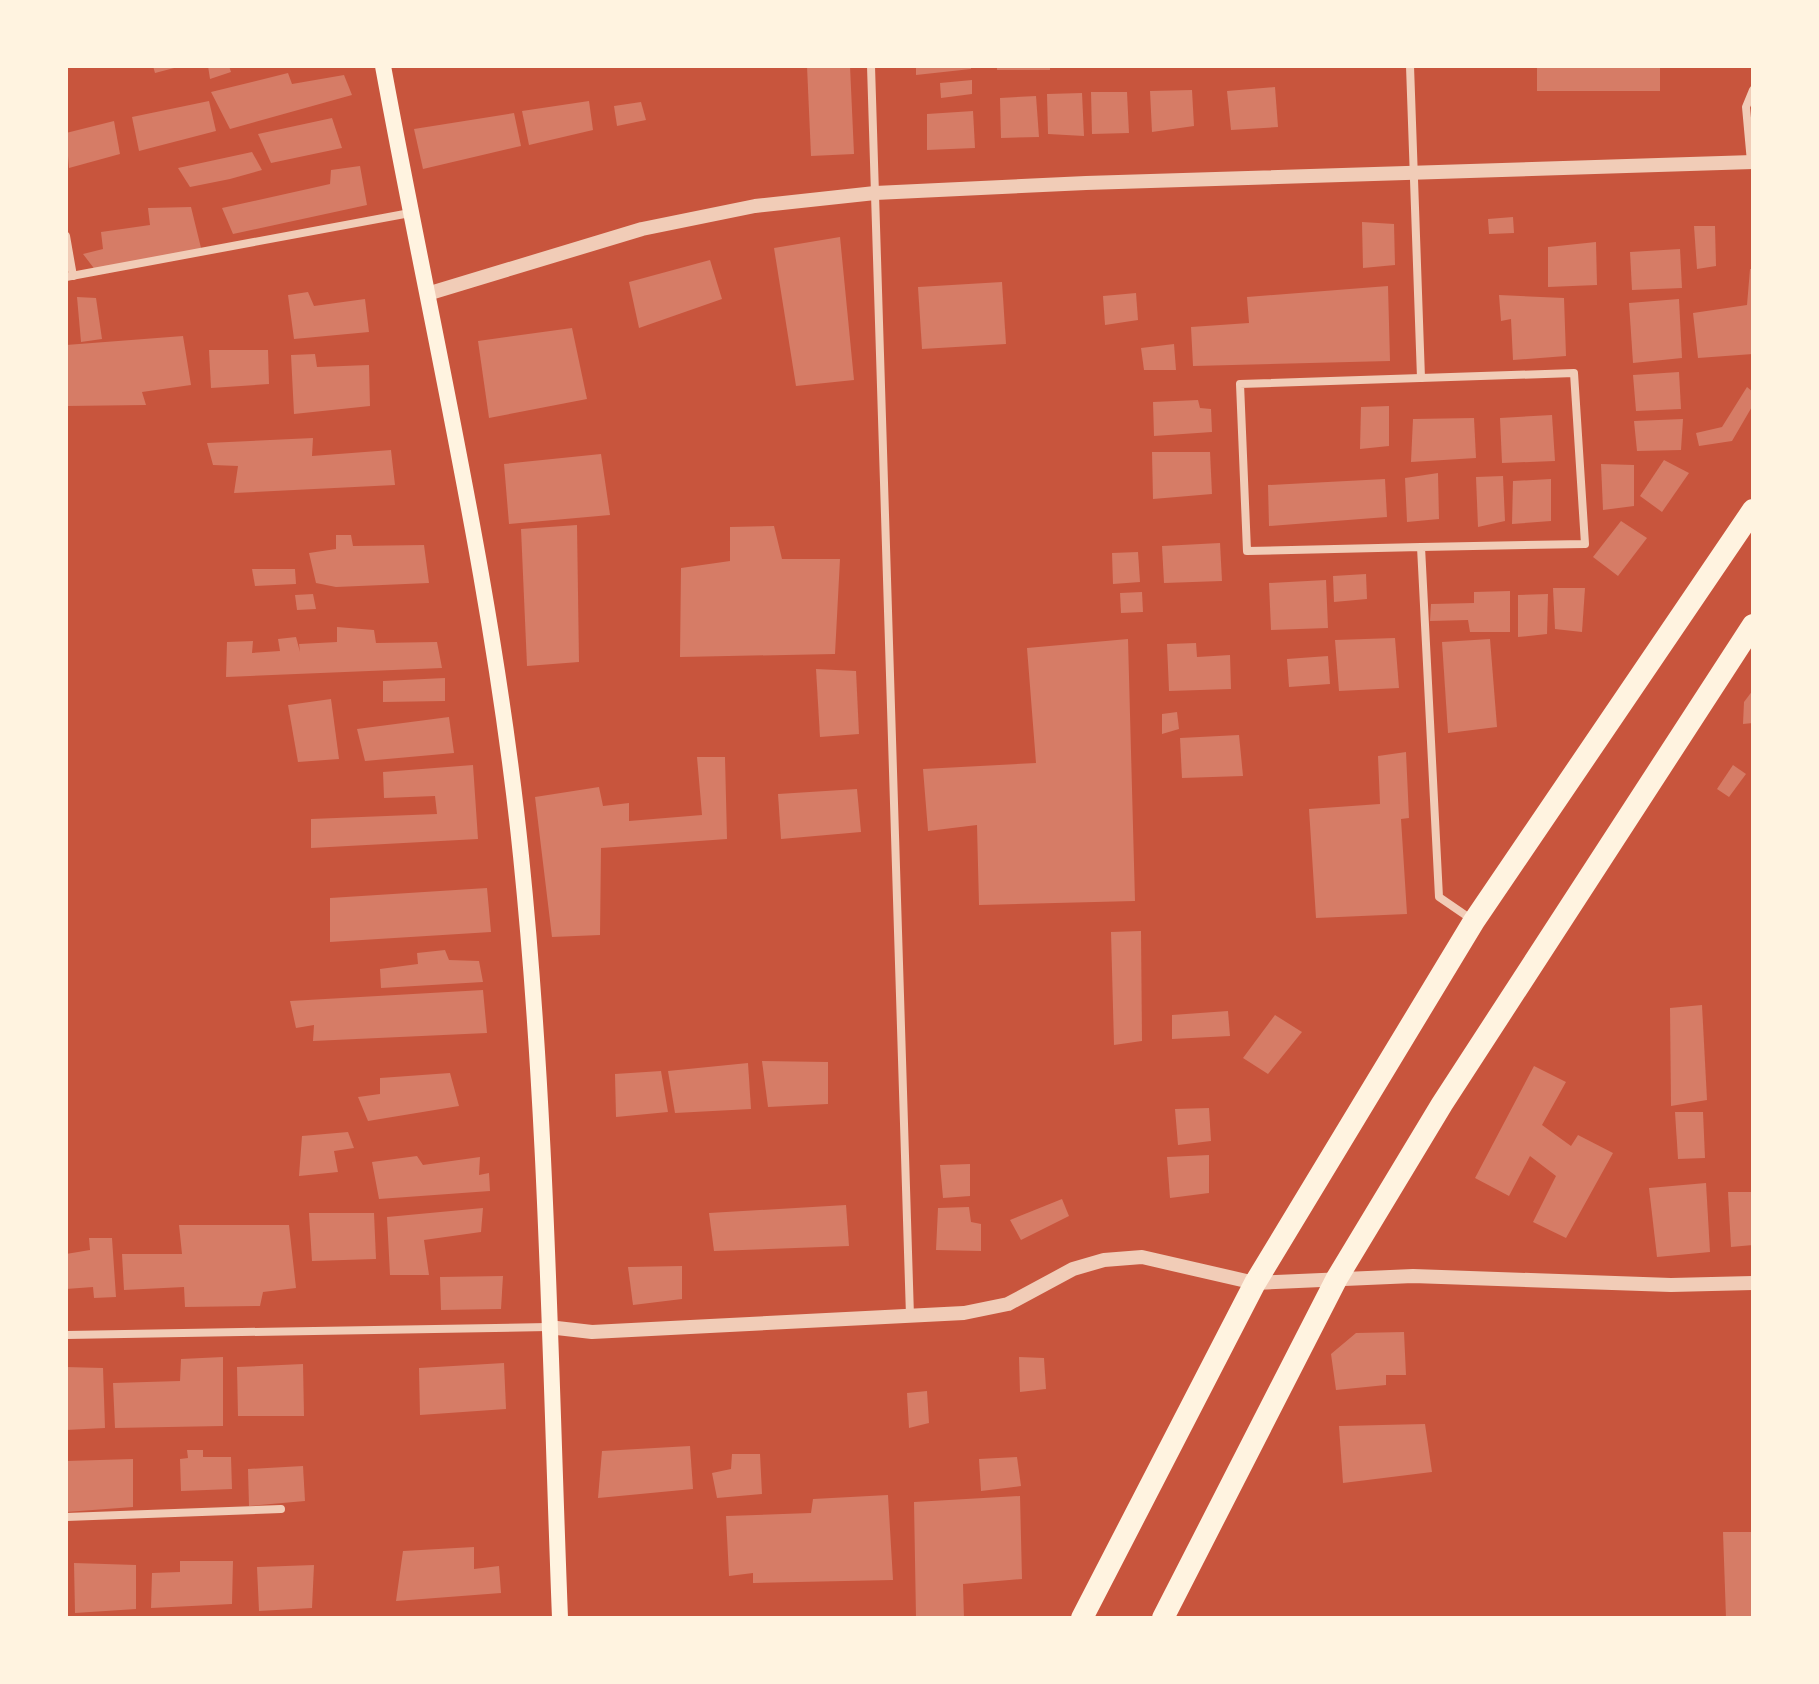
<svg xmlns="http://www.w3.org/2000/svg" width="1819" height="1684" font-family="'Open Sans',sans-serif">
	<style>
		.building { fill: #d67c66 }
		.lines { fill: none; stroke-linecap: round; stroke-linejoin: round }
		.minor { stroke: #f1ccb7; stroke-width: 8 }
		.tertiary { stroke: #f1ccb7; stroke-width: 14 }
		.secondary { stroke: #fff3e0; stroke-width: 16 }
		.trunk { stroke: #fff3e0; stroke-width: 22 }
	</style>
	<rect width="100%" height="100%" fill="#c8553d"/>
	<!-- building -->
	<g class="building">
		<polygon points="153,66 178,66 178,67 155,73"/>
		<polygon points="208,66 229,66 231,72 210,79"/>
		<polygon points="807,66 850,66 854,154 811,156"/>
		<polygon points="916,66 971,66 971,69 916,75"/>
		<rect x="997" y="66" width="53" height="4"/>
		<rect x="1537" y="66" width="123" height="25"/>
		<polygon points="288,73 292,84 344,75 352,95 230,129 211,92"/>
		<polygon points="972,80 972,94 941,98 940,83"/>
		<polygon points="1275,87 1278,127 1231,130 1227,91"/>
		<polygon points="1192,90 1194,126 1152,132 1150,91"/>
		<polygon points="1091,92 1127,92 1129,133 1092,134"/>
		<polygon points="1082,93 1084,136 1048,134 1047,94"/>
		<polygon points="1036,96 1039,137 1001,138 1000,98"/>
		<polygon points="209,101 216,131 139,151 132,117"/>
		<polygon points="589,101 593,130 529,145 522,111"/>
		<polygon points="641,102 646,120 617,126 614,106"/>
		<polygon points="973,111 975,148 927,150 927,114"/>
		<polygon points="514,113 521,146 423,169 414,129"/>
		<polygon points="332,118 342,148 271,163 258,134"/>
		<polygon points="114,121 120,154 69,168 66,133"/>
		<polygon points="252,152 262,170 230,179 190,187 178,168"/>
		<polygon points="360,166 367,205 233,234 222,208 330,184 331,170"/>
		<polygon points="191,207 202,252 96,271 83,254 103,249 101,232 150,225 148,208"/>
		<polygon points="1513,217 1514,233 1489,234 1488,219"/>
		<polygon points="1362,222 1394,224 1395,265 1363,268"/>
		<polygon points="1694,226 1715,226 1716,266 1697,269"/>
		<polygon points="840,237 854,380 796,386 774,248"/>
		<polygon points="1596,242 1597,285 1548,287 1548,247"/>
		<polygon points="1680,249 1682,288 1632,290 1630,252"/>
		<polygon points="710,260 722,299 639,328 629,282"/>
		<polygon points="1750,269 1753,269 1753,354 1698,358 1693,313 1747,305"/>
		<polygon points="1002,282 1006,344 922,349 918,287"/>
		<polygon points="1388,286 1390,361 1193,366 1191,327 1249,323 1247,297"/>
		<polygon points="308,292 314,306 365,299 369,332 294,339 288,295"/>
		<polygon points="1136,293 1138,320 1105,325 1103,296"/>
		<polygon points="1499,295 1564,298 1566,356 1513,360 1511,319 1501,321"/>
		<polygon points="77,297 96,298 102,339 81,342"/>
		<polygon points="1679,299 1682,358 1633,363 1629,303"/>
		<polygon points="572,328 587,399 489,418 478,341"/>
		<polygon points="183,336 191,385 142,392 146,405 66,406 66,345"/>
		<polygon points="1174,344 1176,370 1144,370 1141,348"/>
		<polygon points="209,350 268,350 269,384 211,388"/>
		<polygon points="315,354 317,367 369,365 370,406 294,414 291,355"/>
		<polygon points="1679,372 1681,409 1636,411 1633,375"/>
		<polygon points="1747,387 1753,392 1753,405 1732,441 1699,446 1696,433 1722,427"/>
		<polygon points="1198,400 1200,408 1211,409 1212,432 1154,436 1153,402"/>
		<polygon points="1389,406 1389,446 1360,449 1361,407"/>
		<polygon points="1552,415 1555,461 1502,463 1500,418"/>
		<polygon points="1474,418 1476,458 1411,462 1413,419"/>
		<polygon points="1683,419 1681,450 1637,451 1634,421"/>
		<polygon points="313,438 312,456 391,450 395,485 234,493 238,466 213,465 207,443"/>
		<polygon points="1152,452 1210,452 1212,494 1153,499"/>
		<polygon points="601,454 610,515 509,524 504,464"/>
		<polygon points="1664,460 1689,473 1662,512 1640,496"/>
		<polygon points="1601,464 1634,465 1634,506 1603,510"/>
		<polygon points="1438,473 1439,519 1407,522 1405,478"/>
		<polygon points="1503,476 1505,521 1478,527 1476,477"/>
		<polygon points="1385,479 1387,517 1269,526 1268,485"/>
		<polygon points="1551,479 1551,521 1512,524 1513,481"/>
		<polygon points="1621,521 1647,538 1618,576 1593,557"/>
		<polygon points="577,525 579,662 527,666 521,529"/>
		<polygon points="774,526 782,559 840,559 835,654 680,657 681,568 730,561 730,527"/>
		<polygon points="336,535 351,535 353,546 424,545 429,583 336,587 316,583 309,553 336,549"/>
		<polygon points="1220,543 1222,581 1164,583 1162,546"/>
		<polygon points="1138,552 1140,582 1113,584 1112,553"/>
		<polygon points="252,569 295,569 296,584 255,586"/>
		<polygon points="1366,574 1367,599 1334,602 1333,576"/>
		<polygon points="1326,580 1328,628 1271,630 1269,583"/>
		<polygon points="1553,588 1585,588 1582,632 1555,629"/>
		<polygon points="1510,591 1510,632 1470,632 1468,620 1430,621 1431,604 1474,603 1474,592"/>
		<polygon points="1142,592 1143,612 1121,613 1120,593"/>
		<polygon points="313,594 316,609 297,610 295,595"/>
		<polygon points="1548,594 1547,634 1518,637 1518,595"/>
		<polygon points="337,627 374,630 376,643 437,642 442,668 226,677 227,642 253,641 252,653 280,651 278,639 296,637 300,652 299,644 337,642"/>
		<polygon points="1395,638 1399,688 1339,691 1335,640"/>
		<polygon points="1128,639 1135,901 979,905 977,825 928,831 923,769 1036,763 1027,648"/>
		<polygon points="1490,639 1497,727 1448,733 1442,642"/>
		<polygon points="1196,643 1197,657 1230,655 1231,689 1169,691 1167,644"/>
		<polygon points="1328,656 1330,684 1289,687 1287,659"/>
		<polygon points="816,669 856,671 859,734 820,737"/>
		<polygon points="445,678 445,701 383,702 383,681"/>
		<polygon points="1753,690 1753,723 1743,724 1744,702"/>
		<polygon points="331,699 339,759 298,762 288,705"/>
		<polygon points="1177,712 1179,729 1162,734 1162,714"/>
		<polygon points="449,717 454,753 365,761 357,729"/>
		<polygon points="1239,735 1243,776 1182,778 1180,738"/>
		<polygon points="1406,752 1409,818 1401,819 1407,914 1316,918 1309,809 1380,804 1378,756"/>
		<polygon points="697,757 725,757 727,839 601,848 600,935 552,937 535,797 599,787 603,806 629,803 629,821 702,815"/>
		<polygon points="473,765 478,839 311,848 311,819 437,814 435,796 384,798 383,772"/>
		<polygon points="1733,765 1746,774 1729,797 1717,789"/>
		<polygon points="857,789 861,832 781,839 778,794"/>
		<polygon points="487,888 491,932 330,942 330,898"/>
		<polygon points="1141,931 1142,1041 1114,1045 1111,932"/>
		<polygon points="445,950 449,960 479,961 483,982 381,988 380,969 418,964 417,953"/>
		<polygon points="483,990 487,1033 313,1041 314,1025 296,1028 290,1001"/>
		<polygon points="1702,1005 1707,1100 1671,1106 1670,1008"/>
		<polygon points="1228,1011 1230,1036 1172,1039 1172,1015"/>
		<polygon points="1275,1015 1302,1032 1268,1074 1243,1058"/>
		<polygon points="762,1061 828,1062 828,1104 768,1107"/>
		<polygon points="748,1063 751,1109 675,1113 668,1071"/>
		<polygon points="1534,1066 1566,1082 1542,1125 1571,1146 1578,1135 1613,1153 1566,1238 1533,1222 1556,1176 1530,1156 1509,1196 1475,1178"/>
		<polygon points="661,1071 668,1112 616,1117 615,1074"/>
		<polygon points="450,1073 459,1106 368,1121 358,1097 380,1094 380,1078"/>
		<polygon points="1209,1108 1211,1141 1178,1145 1175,1109"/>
		<polygon points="1675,1112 1703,1112 1705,1158 1678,1159"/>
		<polygon points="348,1132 354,1148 334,1151 338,1172 299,1176 302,1136"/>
		<polygon points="1209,1155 1209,1193 1170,1198 1167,1157"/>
		<polygon points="417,1156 423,1165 480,1157 479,1175 489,1173 490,1191 379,1199 372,1162"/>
		<polygon points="970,1164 970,1196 943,1198 940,1165"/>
		<polygon points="1706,1183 1710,1252 1657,1257 1649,1188"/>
		<polygon points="1728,1192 1753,1192 1753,1245 1731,1247"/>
		<polygon points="1062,1199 1069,1216 1021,1240 1010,1220"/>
		<polygon points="846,1205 849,1246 714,1251 709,1213"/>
		<polygon points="969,1207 971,1222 981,1224 981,1251 936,1250 938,1208"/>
		<polygon points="483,1208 481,1232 424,1240 429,1275 390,1275 387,1217"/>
		<polygon points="309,1213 374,1213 376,1259 312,1261"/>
		<polygon points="179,1225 289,1225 296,1288 263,1292 260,1306 185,1307 184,1287 124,1290 122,1254 182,1254"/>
		<polygon points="89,1238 112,1238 116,1297 94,1298 93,1287 66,1289 66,1254 90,1250"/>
		<polygon points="682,1266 682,1299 633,1305 628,1267"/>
		<polygon points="503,1276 501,1309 441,1310 440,1277"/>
		<polygon points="1404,1332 1406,1375 1386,1375 1386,1385 1336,1390 1331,1354 1356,1333"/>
		<polygon points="223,1357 223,1426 115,1428 113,1383 180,1381 181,1359"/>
		<polygon points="1019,1357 1044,1358 1046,1389 1020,1392"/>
		<polygon points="504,1363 506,1409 420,1415 419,1368"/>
		<polygon points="303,1364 304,1416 238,1416 237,1367"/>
		<polygon points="66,1367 103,1368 105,1428 66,1430"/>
		<polygon points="927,1391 929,1423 909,1428 907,1393"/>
		<polygon points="1425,1424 1432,1472 1343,1483 1339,1426"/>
		<polygon points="690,1446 693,1489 598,1498 602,1451"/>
		<polygon points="187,1450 203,1450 203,1457 231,1457 232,1489 181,1491 180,1459 188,1458"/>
		<polygon points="732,1454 760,1454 762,1494 717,1498 712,1473 731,1469"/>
		<polygon points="1017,1457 1021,1486 981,1491 979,1459"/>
		<polygon points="133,1459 133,1507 66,1512 66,1461"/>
		<polygon points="303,1466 305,1501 249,1506 248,1469"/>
		<polygon points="888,1495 893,1580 753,1583 753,1573 729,1576 726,1516 811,1513 813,1499"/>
		<polygon points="1020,1496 1022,1579 963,1584 964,1618 916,1618 914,1502"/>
		<polygon points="1723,1532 1753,1532 1753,1618 1726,1618"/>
		<polygon points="474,1547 474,1569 499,1566 501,1593 396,1601 403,1551"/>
		<polygon points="180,1561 233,1561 232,1604 151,1608 152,1573 180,1572"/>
		<polygon points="74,1563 136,1565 136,1609 75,1613"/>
		<polygon points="314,1565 312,1608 259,1611 257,1567"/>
	</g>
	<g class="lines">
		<!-- minor -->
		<g class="minor">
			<polyline points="871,66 910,1316"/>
			<polyline points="1410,66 1421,378"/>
			<polyline points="1751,162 1746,107 1753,90"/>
			<polyline points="66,236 73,276"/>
			<polyline points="66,277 410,213"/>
			<polyline points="1421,547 1247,551 1240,384 1574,373 1585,544 1421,547 1439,897 1474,921"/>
			<polyline points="66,1335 548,1327"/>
			<polyline points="66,1517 281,1509"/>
		</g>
		<!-- tertiary -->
		<g class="tertiary">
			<polyline points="427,294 642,229 755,206 875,193 1086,183 1753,162"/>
			<polyline points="548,1327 592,1332 964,1313 1008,1304 1073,1269 1104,1260 1142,1257 1255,1283 1413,1276 1671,1285 1753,1283"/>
		</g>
		<!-- secondary -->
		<path class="secondary" d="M383 66C431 328 494 590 521 856 547 1109 550 1364 560 1618"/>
		<!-- trunk -->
		<g class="trunk">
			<polyline points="1082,1618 1255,1283 1474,921 1753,510"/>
			<polyline points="1163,1618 1337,1278 1442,1104 1753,625"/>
		</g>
	</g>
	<!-- border -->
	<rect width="1819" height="1684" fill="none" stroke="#fff3e0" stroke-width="136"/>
</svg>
